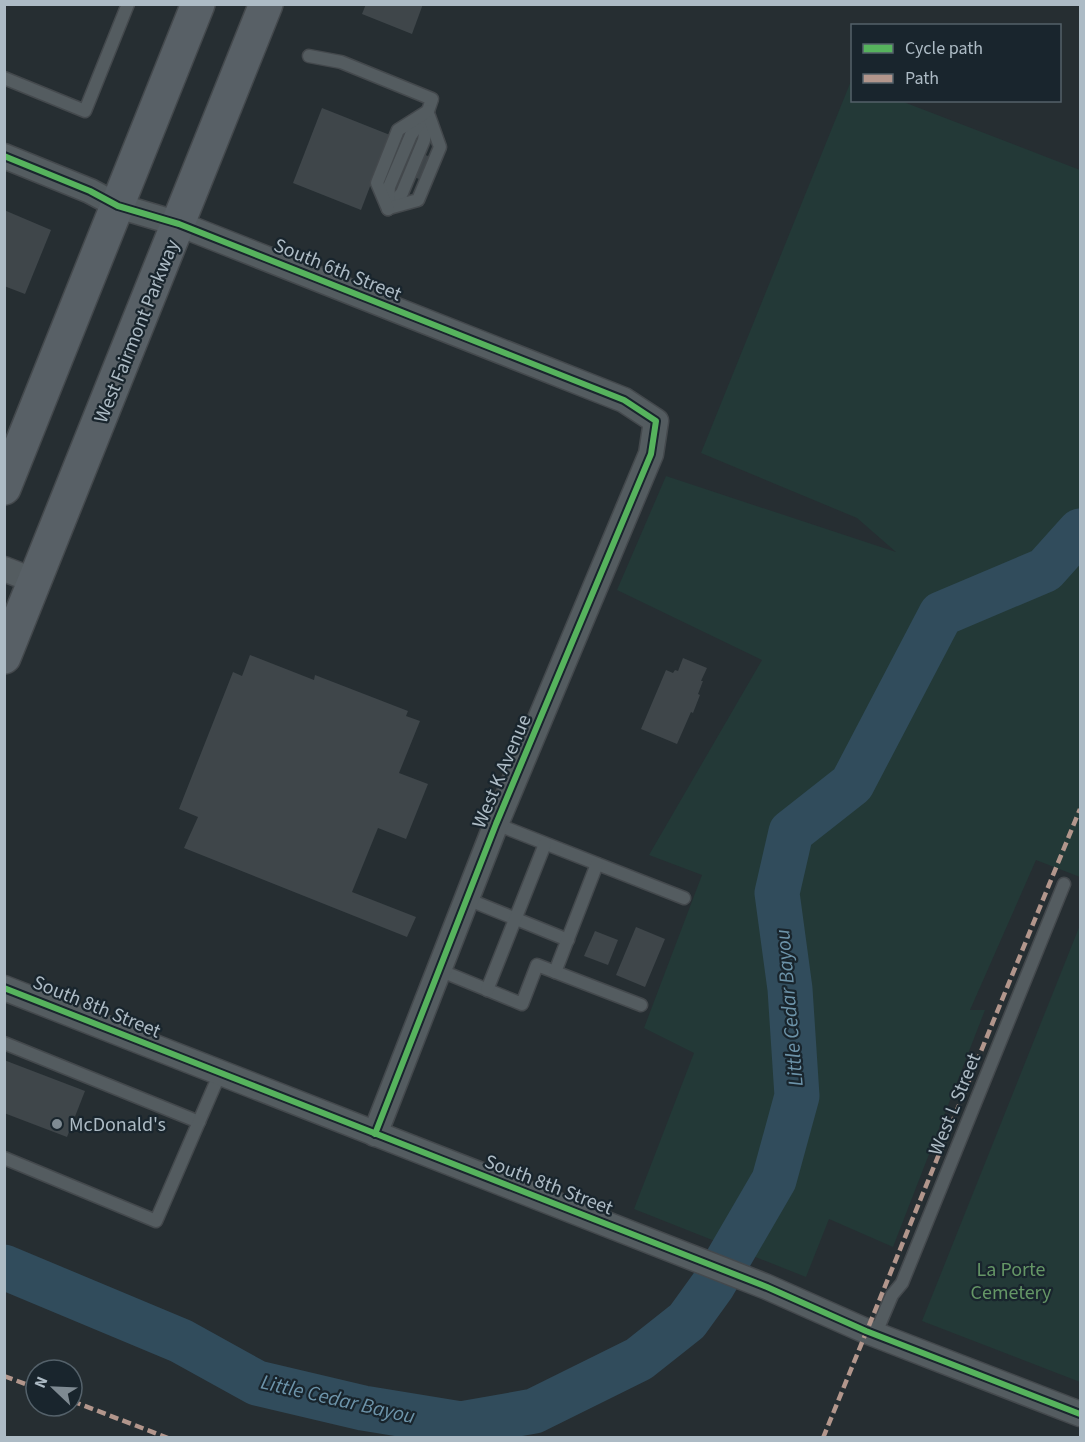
<svg xmlns="http://www.w3.org/2000/svg" width="1085" height="1442" font-family="'Source Sans 3',sans-serif">
	<style>
		.green { fill: #233937 }
		.lines { fill: none; stroke-linecap: round; stroke-linejoin: round }
		.river { stroke: #314c5c; stroke-width: 45 }
		.building { fill: #3f464a }
		.lane-casing { stroke: #44494d; stroke-width: 15 }
		.street-casing { stroke: #44494d; stroke-width: 27 }
		.secondary-casing { stroke: #44494d; stroke-width: 36 }
		.lane { stroke: #545c60; stroke-width: 12 }
		.street { stroke: #545c60; stroke-width: 24 }
		.secondary { stroke: #586066; stroke-width: 33 }
		.quiet { stroke: #b2968c; stroke-width: 4.5; stroke-dasharray: 9 4.5; stroke-linecap: butt }
		.cycleway-casing { stroke: #19252d; stroke-width: 10 }
		.cycleway { stroke: #56b35d; stroke-width: 6 }
		.poi-dot { fill: #7e8a92; stroke: #19252d; stroke-width: 2 }
		.labels { text-anchor: middle; stroke-width: 4.5; stroke-linejoin: round; paint-order: stroke }
		.street-label { font-size: 20px; fill: #adbbc5; stroke: #19252d }
		.poi-label { font-size: 20px; fill: #adbbc5; stroke: #19252d; text-anchor: start }
		.park-label { font-size: 20px; fill: #659666; stroke: #19252d }
		.water-label { font-size: 21px; font-style: italic; fill: #6d94aa; stroke: #19252d }
	</style>
	<rect width="100%" height="100%" fill="#262e32"/>
	<!-- green -->
	<g class="green">
		<polygon points="851,81 852,82 852,100 901,101 1080,170 1080,877 1036,860 970,1010 985,1010 893,1247 829,1219 806,1277 634,1209 694,1053 644,1028 702,875 649,855 762,660 617,590 666,476 896,552 857,518 701,453"/>
		<polygon points="1080,925 1080,1382 922,1321"/>
	</g>
	<g class="lines">
		<!-- river -->
		<polyline class="river" points="4,1267 181,1341 257,1383 363,1408 461,1424 534,1411 639,1359 687,1321 713,1285 774,1180 797,1096 790,989 777,893 791,832 852,784 941,614 1045,570 1080,531"/>
	</g>
	<!-- building -->
	<g class="building">
		<polygon points="366,4 423,4 412,34 362,14"/>
		<polygon points="322,108 390,135 388,140 433,158 424,181 379,163 361,210 293,183"/>
		<polygon points="4,210 51,230 25,294 4,286"/>
		<polygon points="250,655 314,680 315,675 408,711 406,716 420,721 399,773 428,784 406,839 378,828 352,892 416,917 407,937 184,848 198,817 179,809 233,672 242,676"/>
		<polygon points="683,658 707,668 701,681 703,681 698,694 700,695 693,713 691,712 677,744 641,729 666,670 673,673 675,670 678,671"/>
		<polygon points="636,927 665,939 645,987 616,975"/>
		<polygon points="595,931 618,940 608,965 584,956"/>
		<polygon points="4,1060 85,1091 67,1137 4,1113"/>
	</g>
	<g class="lines">
		<!-- lane casing -->
		<g class="lane-casing">
			<g id="lane">
				<polyline points="309,56 341,62 432,99 428,111 424,140 402,193 388,209"/>
				<polyline points="4,78 85,111 128,4"/>
				<polyline points="388,204 389,187 411,135 424,116"/>
				<polyline points="389,208 418,200 440,147 429,116"/>
				<polyline points="388,209 377,183 398,130 428,111"/>
				<polyline points="496,824 684,898"/>
				<polyline points="467,899 568,940"/>
				<polyline points="439,970 522,1004 537,965 641,1005"/>
				<polyline points="555,972 597,864"/>
				<polyline points="487,990 545,844"/>
				<polyline points="4,1043 199,1122"/>
				<polyline points="4,1158 156,1221 220,1073"/>
				<polyline points="875,1335 892,1295 902,1283 1064,884"/>
			</g>
		</g>
		<!-- street casing -->
		<g class="street-casing">
			<g id="street">
				<polyline points="4,156 90,191 118,206 179,224 624,400 656,421 651,454 496,824 375,1134"/>
				<polyline points="4,569 35,581"/>
				<polyline points="4,988 767,1287 866,1331 1080,1414"/>
			</g>
		</g>
		<!-- secondary casing -->
		<g class="secondary-casing">
			<g id="secondary">
				<polyline points="4,488 198,4"/>
				<polyline points="4,657 266,4"/>
			</g>
		</g>
		<!-- lane -->
		<use href="#lane" class="lane"/>
		<!-- street -->
		<use href="#street" class="street"/>
		<!-- secondary -->
		<use href="#secondary" class="secondary"/>
		<!-- quiet -->
		<g class="quiet">
			<polyline points="4,1376 36,1388"/>
			<polyline points="72,1401 168,1438"/>
			<polyline points="823,1438 1080,809"/>
		</g>
		<!-- cycleway casing -->
		<g class="cycleway-casing">
			<g id="cycleway">
				<polyline points="4,156 90,191 118,206 179,224 624,400 656,421 651,454 496,824 375,1134"/>
				<polyline points="4,988 767,1287 866,1331 1080,1414"/>
			</g>
		</g>
		<!-- cycleway -->
		<use href="#cycleway" class="cycleway"/>
	</g>
	<!-- markers -->
	<circle class="poi-dot" cx="57" cy="1124" r="6"/>
	<g class="labels">
		<!-- street labels -->
		<g class="street-label">
			<text transform="translate(338 269) rotate(22)" y="7">South 6th Street</text>
			<text transform="translate(136 331) rotate(-68)" y="7">West Fairmont Parkway</text>
			<text transform="translate(501 771) rotate(-67)" y="7">West K Avenue</text>
			<text transform="translate(97 1006) rotate(22)" y="7">South 8th Street</text>
			<text transform="translate(954 1104) rotate(-68)" y="7">West L Street</text>
			<text transform="translate(549 1184) rotate(21)" y="7">South 8th Street</text>
		</g>
		<!-- poi labels -->
		<g class="poi-label">
			<text x="69" y="1131">McDonald's</text>
		</g>
		<!-- park labels -->
		<g class="park-label">
			<text x="1011" y="1276">La Porte<tspan x="1011" dy="23">Cemetery</tspan></text>
		</g>
		<!-- water labels -->
		<g class="water-label">
			<text transform="translate(789 1008) rotate(-95)" y="7">Little Cedar Bayou</text>
			<text transform="translate(338 1399) rotate(13)" y="7">Little Cedar Bayou</text>
		</g>
	</g>
	<!-- border -->
	<rect width="1085" height="1442" fill="none" stroke="#adbbc5" stroke-width="12"/>
	<!-- legend -->
	<rect x="851" y="24" width="210" height="78" fill="#19252d" stroke="#54616a" stroke-width="1.5"/>
	<rect x="863" y="44" width="30" height="9" fill="#56b35d" stroke="#54616a" stroke-width="1.5"/>
	<text x="905" y="54" font-size="18" fill="#adbbc5">Cycle path</text>
	<rect x="863" y="74" width="30" height="9" fill="#b2968c" stroke="#54616a" stroke-width="1.5"/>
	<text x="905" y="84" font-size="18" fill="#adbbc5">Path</text>
	<!-- north arrow -->
	<g transform="translate(54 1388) rotate(293)"><circle r="28" fill="#19252d" stroke="#54616a" stroke-width="1.5"/>
	<path d="M0-4.5L10 22L0 15L-10 22Z" fill="#7e8a92"/>
	<text y="-9" font-size="16" font-weight="bold" text-anchor="middle" fill="#adbbc5">N</text>
	</g>
</svg>
